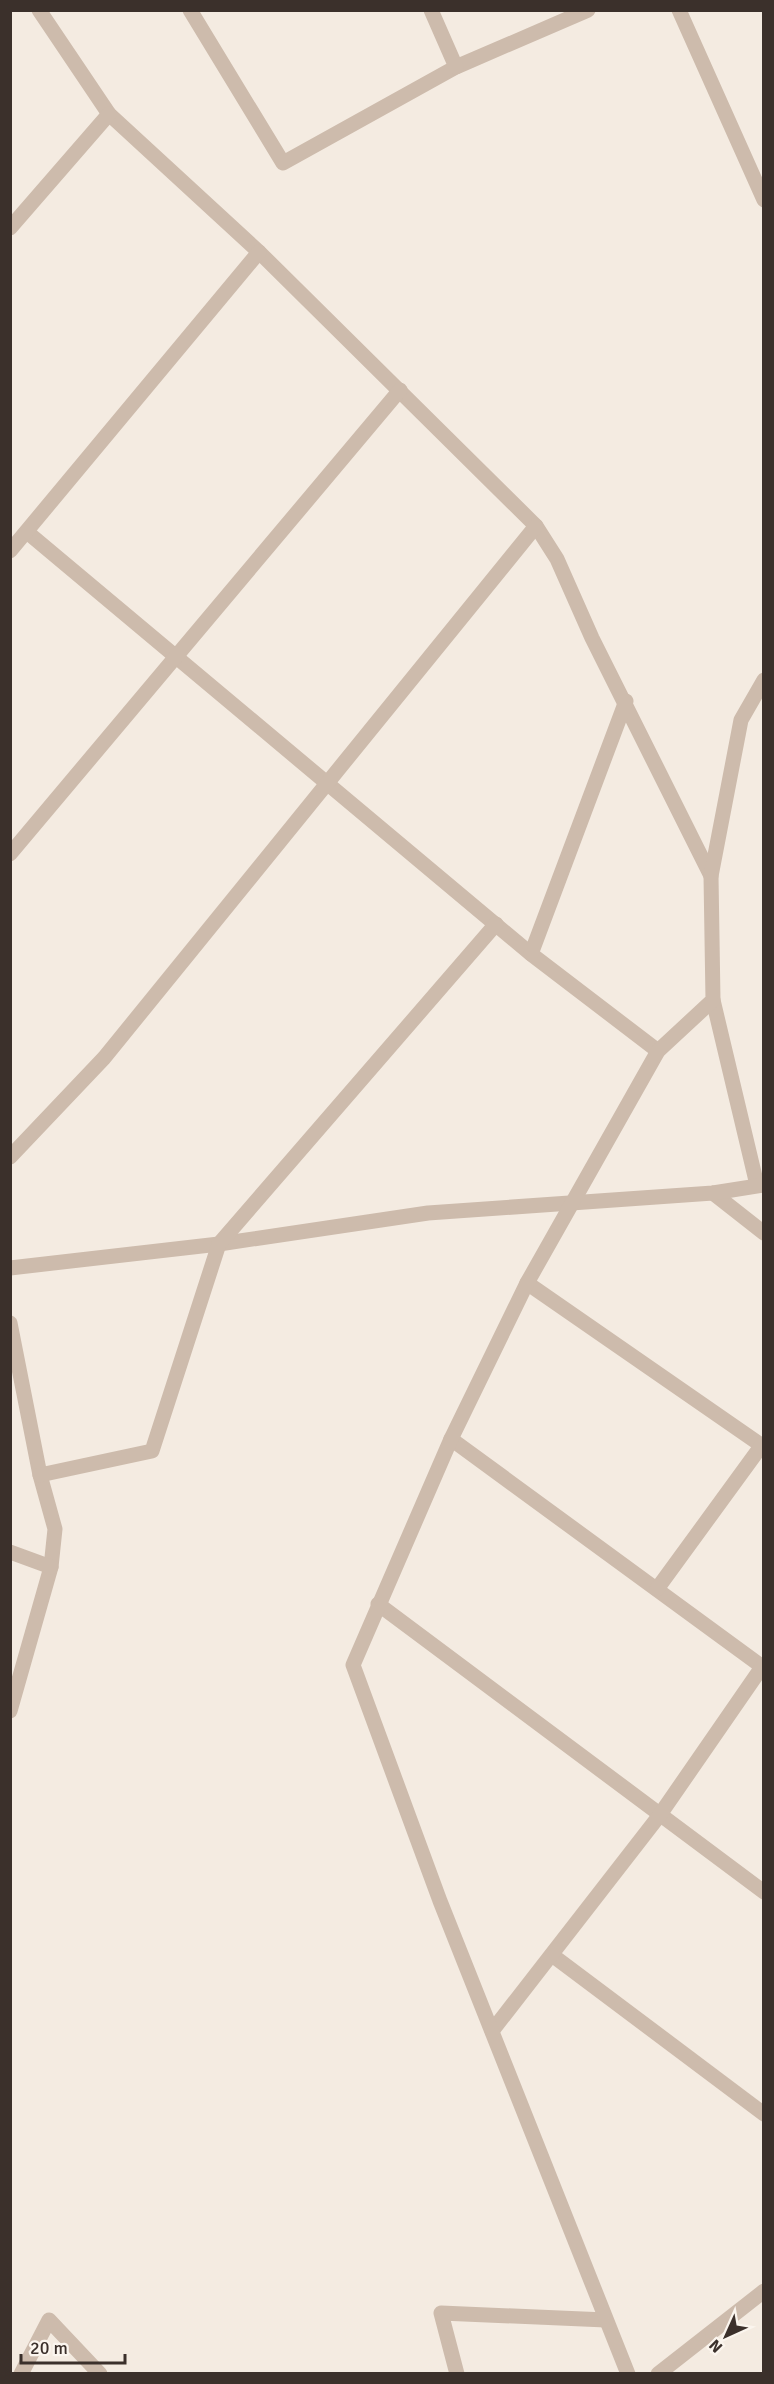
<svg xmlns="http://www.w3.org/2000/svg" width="774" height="2384" font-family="Signika,sans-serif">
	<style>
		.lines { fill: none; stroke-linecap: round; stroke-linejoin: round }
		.street { stroke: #cdbbac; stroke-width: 15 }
	</style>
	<rect width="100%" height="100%" fill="#f4ebe1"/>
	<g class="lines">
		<!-- street -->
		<g class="street">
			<polyline points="39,10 109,114 259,252 536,526 557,559 592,638 711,876"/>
			<polyline points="190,10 283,163 456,67 588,10"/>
			<polyline points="431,10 456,67"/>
			<polyline points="679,10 764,200"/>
			<polyline points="10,228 109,114"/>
			<polyline points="27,532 531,954 658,1051"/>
			<polyline points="10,551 259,252"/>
			<polyline points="10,854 400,390"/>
			<polyline points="531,954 626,701"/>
			<polyline points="713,1000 757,1185"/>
			<polyline points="10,1157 104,1058 536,526"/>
			<polyline points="713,1193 764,1233"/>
			<polyline points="10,1268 219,1244 428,1213 713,1193 764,1185"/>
			<polyline points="527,1283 764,1447"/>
			<polyline points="10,1323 40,1475 55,1529 51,1567 10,1711"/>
			<polyline points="451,1439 764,1668"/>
			<polyline points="40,1475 152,1451 219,1244 496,924"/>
			<polyline points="10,1552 51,1567"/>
			<polyline points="657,1589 762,1445"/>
			<polyline points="378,1604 764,1892"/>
			<polyline points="552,1955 764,2114"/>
			<polyline points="492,2031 659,1816 762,1667"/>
			<polyline points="21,2374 49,2320 100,2374"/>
			<polyline points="457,2374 441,2313 606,2320"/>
			<polyline points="628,2374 440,1901 353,1665 451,1439 527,1283 658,1051 713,1000 711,876 741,720 764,680"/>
			<polyline points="658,2374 764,2291"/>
		</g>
	</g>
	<!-- border -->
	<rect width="774" height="2384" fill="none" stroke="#3b302b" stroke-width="24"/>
	<!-- north arrow -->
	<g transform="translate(726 2336) rotate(225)" stroke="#fbf5ee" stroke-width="4.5" paint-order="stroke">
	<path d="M0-4.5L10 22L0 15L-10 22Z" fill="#3b302b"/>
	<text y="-9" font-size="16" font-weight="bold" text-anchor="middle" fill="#3b302b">N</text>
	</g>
	<!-- scale -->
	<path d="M21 2354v9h104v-9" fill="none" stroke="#3b302b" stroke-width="3"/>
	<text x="30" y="2354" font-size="18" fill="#3b302b" stroke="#fbf5ee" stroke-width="4.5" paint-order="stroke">20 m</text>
</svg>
